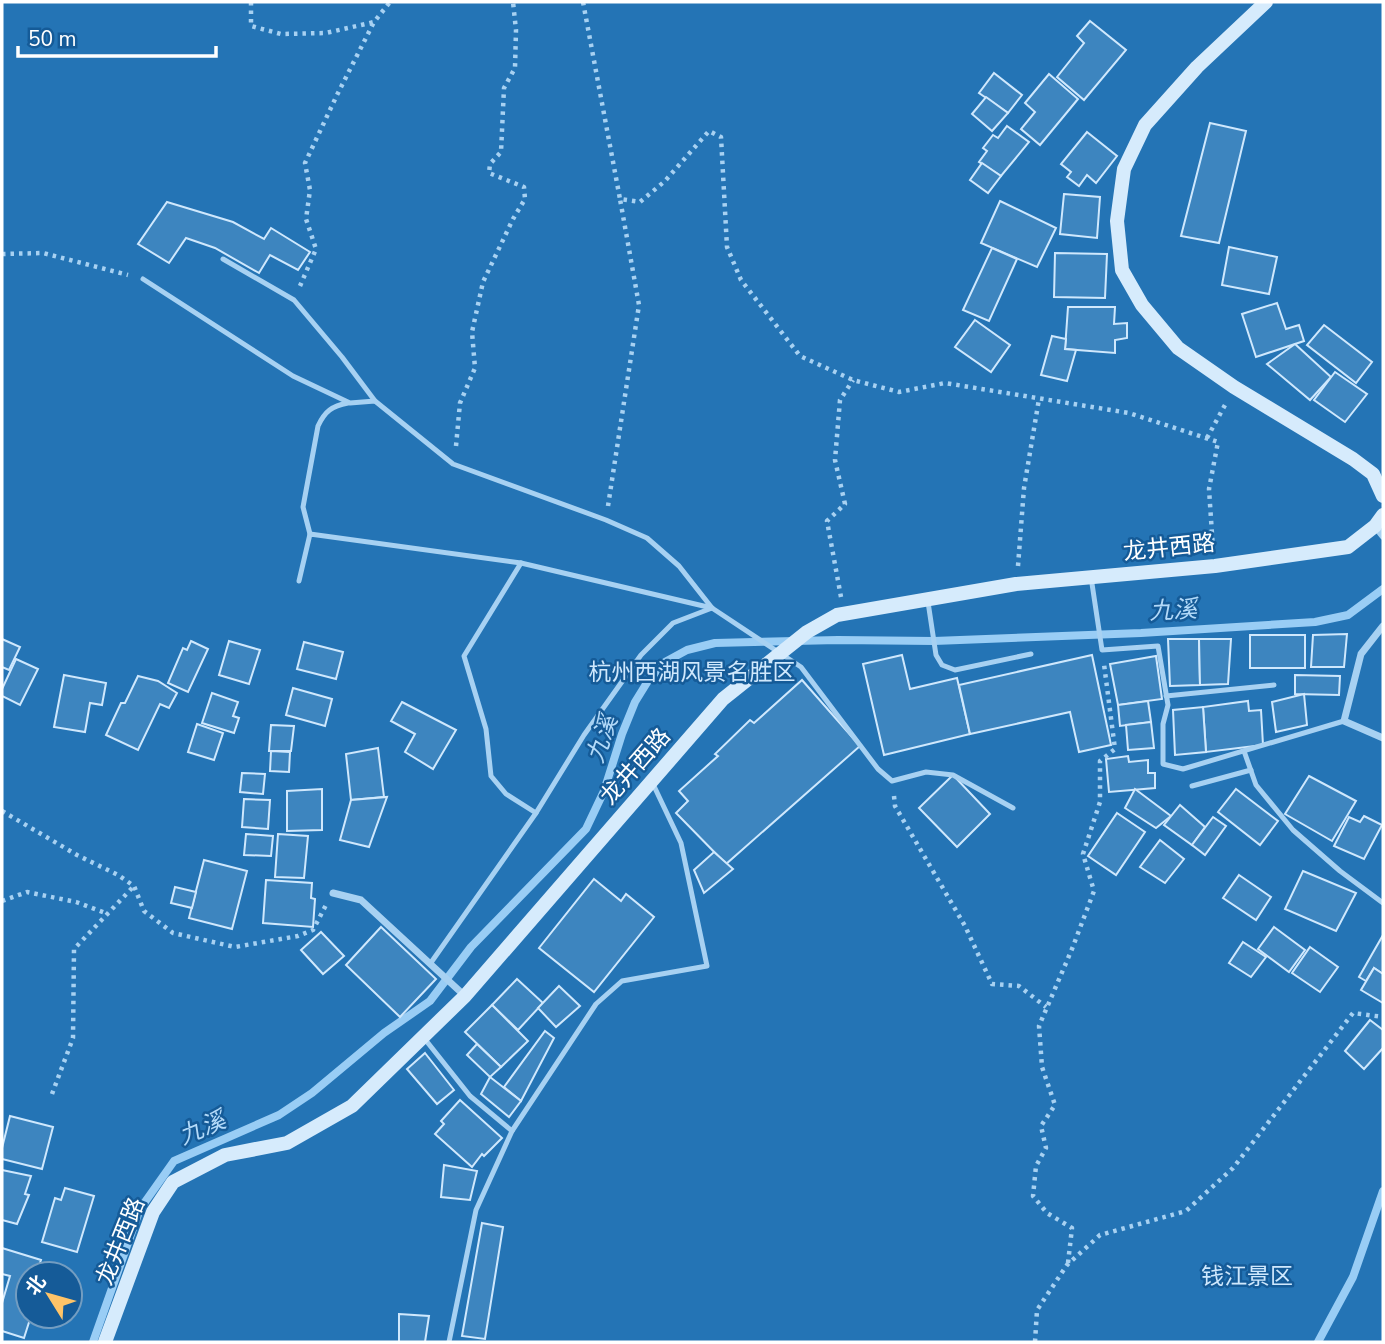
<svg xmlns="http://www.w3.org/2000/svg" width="1385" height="1344" font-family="'Nunito Sans','Noto Sans SC',sans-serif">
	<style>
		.green { fill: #2474b5; fill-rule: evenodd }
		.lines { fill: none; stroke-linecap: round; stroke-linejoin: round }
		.stream { stroke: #99cdf5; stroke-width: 8 }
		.building { fill: #3d85bf; stroke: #cfe8fd; stroke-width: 2 }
		.path { stroke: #a7d1f2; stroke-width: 4.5; stroke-dasharray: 3.5 5; stroke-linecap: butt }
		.lane { stroke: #a7d1f2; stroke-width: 5 }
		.street { stroke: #a7d1f2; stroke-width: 7 }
		.secondary { stroke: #d6ebfc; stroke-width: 14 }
		.labels { text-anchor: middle; stroke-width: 5; stroke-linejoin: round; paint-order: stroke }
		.street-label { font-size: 23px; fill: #fff; stroke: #155b98 }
		.park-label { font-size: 23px; fill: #cfe8fd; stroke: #155b98 }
		.water-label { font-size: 24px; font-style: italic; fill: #b3daf9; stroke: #155b98 }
	</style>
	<rect width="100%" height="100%" fill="#155b98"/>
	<!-- green -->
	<path class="green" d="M2 2H1383V1342H2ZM28 1274H70V1316H28Z"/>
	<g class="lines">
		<!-- stream -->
		<g class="stream">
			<polyline points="93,1342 140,1209 174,1161 279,1115 312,1093 384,1033 430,1001 471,947 586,829 604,791 622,734 635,702 648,681 665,662 687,650 715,643 838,640 934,641 1141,633 1315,622 1348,615 1383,589"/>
			<polyline points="1318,1342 1353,1277 1383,1191"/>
		</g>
	</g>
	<!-- building -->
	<g class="building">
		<polygon points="1090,21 1126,50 1084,100 1057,77 1084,43 1077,36"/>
		<polygon points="994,73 1022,95 1008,113 979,93"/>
		<polygon points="1049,74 1078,99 1040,145 1021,129 1035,112 1025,103"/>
		<polygon points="986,97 1008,113 992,131 972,114"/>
		<polygon points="1210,123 1246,131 1219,243 1181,236"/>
		<polygon points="1007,126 1029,142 1001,176 979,162 987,151 983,148 993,135 998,138"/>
		<polygon points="1087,132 1117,156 1096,183 1087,175 1079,186 1067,177 1071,172 1061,164"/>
		<polygon points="982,163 1001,176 988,193 970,180"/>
		<polygon points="1064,194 1100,197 1097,238 1060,234"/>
		<polygon points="1000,201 1056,228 1037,267 981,243"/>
		<polygon points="167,202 233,222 264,239 271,228 310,252 298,270 270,255 259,273 215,248 186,238 169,263 138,244"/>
		<polygon points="1229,247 1277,257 1269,294 1222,285"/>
		<polygon points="992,248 1017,259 989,321 963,310"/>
		<polygon points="1055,253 1107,254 1105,298 1054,297"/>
		<polygon points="1277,303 1286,329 1299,325 1304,341 1256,357 1242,314"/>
		<polygon points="1068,307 1115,307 1114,324 1127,323 1127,338 1115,340 1115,353 1065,349"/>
		<polygon points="975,320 1010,345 991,372 955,347"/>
		<polygon points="1324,325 1372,362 1356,383 1307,345"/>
		<polygon points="1052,336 1066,339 1065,349 1076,350 1067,381 1041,375"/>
		<polygon points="1295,344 1331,377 1310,400 1267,364"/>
		<polygon points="1335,372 1367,394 1345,422 1314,400"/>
		<polygon points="1347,634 1344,667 1311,667 1313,635"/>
		<rect x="1250" y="635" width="55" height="33"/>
		<polygon points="2,639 20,647 9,670 2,667"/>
		<polygon points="1168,639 1199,639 1200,685 1170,686"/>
		<polygon points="1199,639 1231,639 1228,684 1200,685"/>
		<polygon points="191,641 208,649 188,692 168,683 183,648 187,650"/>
		<polygon points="229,641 260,650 249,684 219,675"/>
		<polygon points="304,642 343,652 336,679 297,669"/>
		<polygon points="902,655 910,689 957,678 970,734 884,755 863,664"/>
		<polygon points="1092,655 1111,745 1079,752 1070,712 970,734 959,685"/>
		<polygon points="1156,656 1162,699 1118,705 1110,664"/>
		<polygon points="16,659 38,669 20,705 2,696 2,689"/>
		<polygon points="64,675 106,683 102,705 90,703 85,732 54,727"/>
		<polygon points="1295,675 1340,676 1339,695 1295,694"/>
		<polygon points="138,676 158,681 177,693 169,708 160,704 138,750 106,735 121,703 125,703"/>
		<polygon points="802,680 860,746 726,864 676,813 688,801 679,791 718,756 715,754 750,720 754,723"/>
		<polygon points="293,688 332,699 325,726 286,715"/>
		<polygon points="212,693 238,702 233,716 239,718 234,733 202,723"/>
		<polygon points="1304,694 1307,725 1276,732 1272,702"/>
		<polygon points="1148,701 1151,722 1120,726 1118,705"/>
		<polygon points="1248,701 1249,711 1261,710 1263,745 1206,752 1203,707"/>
		<polygon points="402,702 456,730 433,769 405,752 415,734 391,721"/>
		<polygon points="1203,707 1206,752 1175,755 1173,710"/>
		<polygon points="1151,722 1154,748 1128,750 1126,725"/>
		<polygon points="197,724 223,733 214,760 188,752"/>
		<polygon points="271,725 294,726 291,751 269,751"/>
		<polygon points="378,748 384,797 351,800 346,754"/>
		<polygon points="271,751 290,752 289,772 270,771"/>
		<polygon points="1128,756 1129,762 1148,760 1148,773 1155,773 1155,788 1109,792 1106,759"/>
		<polygon points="242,773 265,774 263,794 240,792"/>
		<polygon points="953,775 990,814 957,847 919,808"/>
		<polygon points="1309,776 1356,801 1332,841 1285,814"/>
		<polygon points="322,789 322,830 287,831 287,791"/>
		<polygon points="1135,789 1171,816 1156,828 1125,808"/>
		<polygon points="1236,789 1278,821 1260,845 1218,812"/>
		<polygon points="387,797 369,847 340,840 351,800"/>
		<polygon points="244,799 270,800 268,829 242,827"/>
		<polygon points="1180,805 1205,827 1192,845 1164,825"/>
		<polygon points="1117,813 1145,832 1116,875 1088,856"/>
		<polygon points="1364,816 1382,825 1364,859 1334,846 1349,817 1360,822"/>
		<polygon points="1213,817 1226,826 1205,855 1192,845"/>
		<polygon points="246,834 273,836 271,856 244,855"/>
		<polygon points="278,834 308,836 304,878 275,877"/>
		<polygon points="1160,840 1184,859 1165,883 1140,867"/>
		<polygon points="714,852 733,869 704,893 694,870"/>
		<polygon points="204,860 247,871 232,929 189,918"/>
		<polygon points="1303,871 1356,893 1336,931 1285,909"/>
		<polygon points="1239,875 1271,897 1256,920 1223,898"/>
		<polygon points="594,879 621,901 626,894 654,917 594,992 539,948"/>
		<polygon points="266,880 312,883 311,898 315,899 313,927 263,923"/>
		<polygon points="175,887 196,892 192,908 171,903"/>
		<polygon points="381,927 436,979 400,1017 346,965"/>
		<polygon points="1274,927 1305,950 1289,972 1258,949"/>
		<polygon points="321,932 344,956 323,974 301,950"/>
		<polygon points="1383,935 1383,974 1374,968 1366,981 1359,977"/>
		<polygon points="1243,942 1266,957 1251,977 1229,963"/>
		<polygon points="1310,947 1338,967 1320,992 1292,973"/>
		<polygon points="1374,968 1383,974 1383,1003 1361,990"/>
		<polygon points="517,979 543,1003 518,1030 492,1005"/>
		<polygon points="559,986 580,1006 556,1027 538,1008"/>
		<polygon points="492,1005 528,1041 501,1067 465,1032"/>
		<polygon points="1370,1020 1383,1030 1383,1048 1364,1069 1345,1051"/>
		<polygon points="545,1031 554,1038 521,1101 504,1087"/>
		<polygon points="477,1044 501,1067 490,1077 467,1055"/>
		<polygon points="425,1053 454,1090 437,1104 407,1069"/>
		<polygon points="490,1077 521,1101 509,1117 481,1094"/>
		<polygon points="460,1100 502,1138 484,1156 482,1154 472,1167 435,1134 444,1124 441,1121"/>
		<polygon points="10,1116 53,1127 42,1169 2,1159 2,1148"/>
		<polygon points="444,1165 477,1171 470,1200 441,1197"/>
		<polygon points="2,1170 31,1176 25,1194 29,1195 17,1224 2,1220"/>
		<polygon points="65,1188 94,1196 77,1252 42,1242 55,1198 61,1200"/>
		<polygon points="482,1223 503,1227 485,1339 462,1336"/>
		<polygon points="2,1248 41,1260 36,1274 28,1274 28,1316 45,1316 44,1320 31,1316 24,1338 2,1331 2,1303 10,1276 2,1274"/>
		<polygon points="399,1314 429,1316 425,1342 399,1342"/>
	</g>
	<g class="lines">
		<!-- path -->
		<g class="path">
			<polyline points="251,2 251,26 281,34 326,33 374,22 390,2"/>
			<polyline points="583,2 620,199 640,202 665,181 709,131 721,137 727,247 741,280 800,356 853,380 899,392 945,383 1129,413 1218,442 1209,489 1213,549"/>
			<polyline points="2,254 43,253 128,275"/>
			<polyline points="300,286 316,249 306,219 310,190 305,163 337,95 374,22"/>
			<polyline points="1207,438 1225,405"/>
			<polyline points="456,446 460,403 475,368 472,332 483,282 513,219 525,199 524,187 489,173 490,164 501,152 504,88 515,68 516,30 513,2"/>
			<polyline points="608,506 639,305 620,199"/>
			<polyline points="1018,566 1024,488 1039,399"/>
			<polyline points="841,597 827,521 845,504 835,460 840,400 853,380"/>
			<polyline points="894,796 895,806 965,926 992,984 1019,986 1046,1007"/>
			<polyline points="2,811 77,855 118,875 134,886 144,911 173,933 235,947 298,936 313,930 326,905"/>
			<polyline points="2,901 27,892 76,902 108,914"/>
			<polyline points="52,1094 73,1038 74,949 134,886"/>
			<polyline points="1068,1263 1072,1228 1047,1213 1033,1196 1036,1166 1046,1148 1041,1126 1055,1105 1042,1067 1039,1026 1072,949 1094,891 1083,854 1100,802 1100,761 1115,749 1104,664"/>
			<polyline points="1035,1342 1037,1310 1067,1265 1100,1235 1186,1211 1233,1168 1353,1013 1383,1017"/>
		</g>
		<!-- lane -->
		<g class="lane">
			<polyline points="223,259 294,300 342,357 375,401"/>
			<polyline points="143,279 293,376 350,403 375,401 453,464 606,520 647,538 679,566 712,608 801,667 878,769 892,781 926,772 953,775 1013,808"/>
			<path d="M310 534 303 507 318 426C325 411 332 406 348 403"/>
			<polyline points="521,563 464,656 486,729 491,776 506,794 536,813"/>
			<polyline points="1091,577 1102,650 1158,646 1168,705 1163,724 1163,764 1183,769 1344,721"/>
			<polyline points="299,581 310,534 521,563 712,608"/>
			<polyline points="928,602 936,655 942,665 955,670 1031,654"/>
			<polyline points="1166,696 1274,685"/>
			<polyline points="1244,751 1256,785 1293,830 1340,871 1383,903"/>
			<polyline points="1192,786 1251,770"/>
			<polyline points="430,964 536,813 584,735 641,655 673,623 712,608"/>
			<polyline points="424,1038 470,1096 512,1131"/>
			<polyline points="449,1342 476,1210 512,1131 596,1004 622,981 707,966 681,843 653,784"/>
		</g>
		<!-- street -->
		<g class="street">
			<polyline points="1375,526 1383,536"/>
			<polyline points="1383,626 1361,654 1344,721 1383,738"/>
			<polyline points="333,893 361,900 465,996"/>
		</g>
		<!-- secondary -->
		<g class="secondary">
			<polyline points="1266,2 1197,67 1145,125 1124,169 1117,221 1122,270 1142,305 1178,348 1234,387 1353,459 1373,474 1383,496"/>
			<polyline points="105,1342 153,1212 173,1182 225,1155 287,1143 352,1106 465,996 723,699 807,632 837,615 1016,584 1215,566 1348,547 1375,526 1383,515"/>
		</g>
	</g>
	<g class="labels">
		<!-- street labels -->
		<g class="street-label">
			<text transform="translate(1169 547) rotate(-6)" y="8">龙井西路</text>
			<text transform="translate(635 766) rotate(-49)" y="8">龙井西路</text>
			<text transform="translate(120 1241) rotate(-68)" y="8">龙井西路</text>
		</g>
		<!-- park labels -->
		<g class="park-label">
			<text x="692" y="680">杭州西湖风景名胜区</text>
			<text x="1247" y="1284">钱江景区</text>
		</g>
		<!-- water labels -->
		<g class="water-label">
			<text transform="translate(1173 610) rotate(-3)" y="8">九溪</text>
			<text transform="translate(602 739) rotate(-71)" y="8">九溪</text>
			<text transform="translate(202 1128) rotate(-23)" y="8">九溪</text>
		</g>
	</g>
	<!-- border -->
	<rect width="1385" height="1344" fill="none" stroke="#ffffff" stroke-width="7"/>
	<!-- north arrow -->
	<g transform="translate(49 1295) rotate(307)"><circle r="33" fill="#155b98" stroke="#739dc1" stroke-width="2"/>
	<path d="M0-5L12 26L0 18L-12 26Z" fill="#ffc468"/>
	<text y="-10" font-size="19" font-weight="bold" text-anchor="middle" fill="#ffffff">北</text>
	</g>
	<!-- scale -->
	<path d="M18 46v10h198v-10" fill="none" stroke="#ffffff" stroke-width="3.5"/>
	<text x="28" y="46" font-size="21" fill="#ffffff" stroke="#155b98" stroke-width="5" paint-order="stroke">50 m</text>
</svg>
